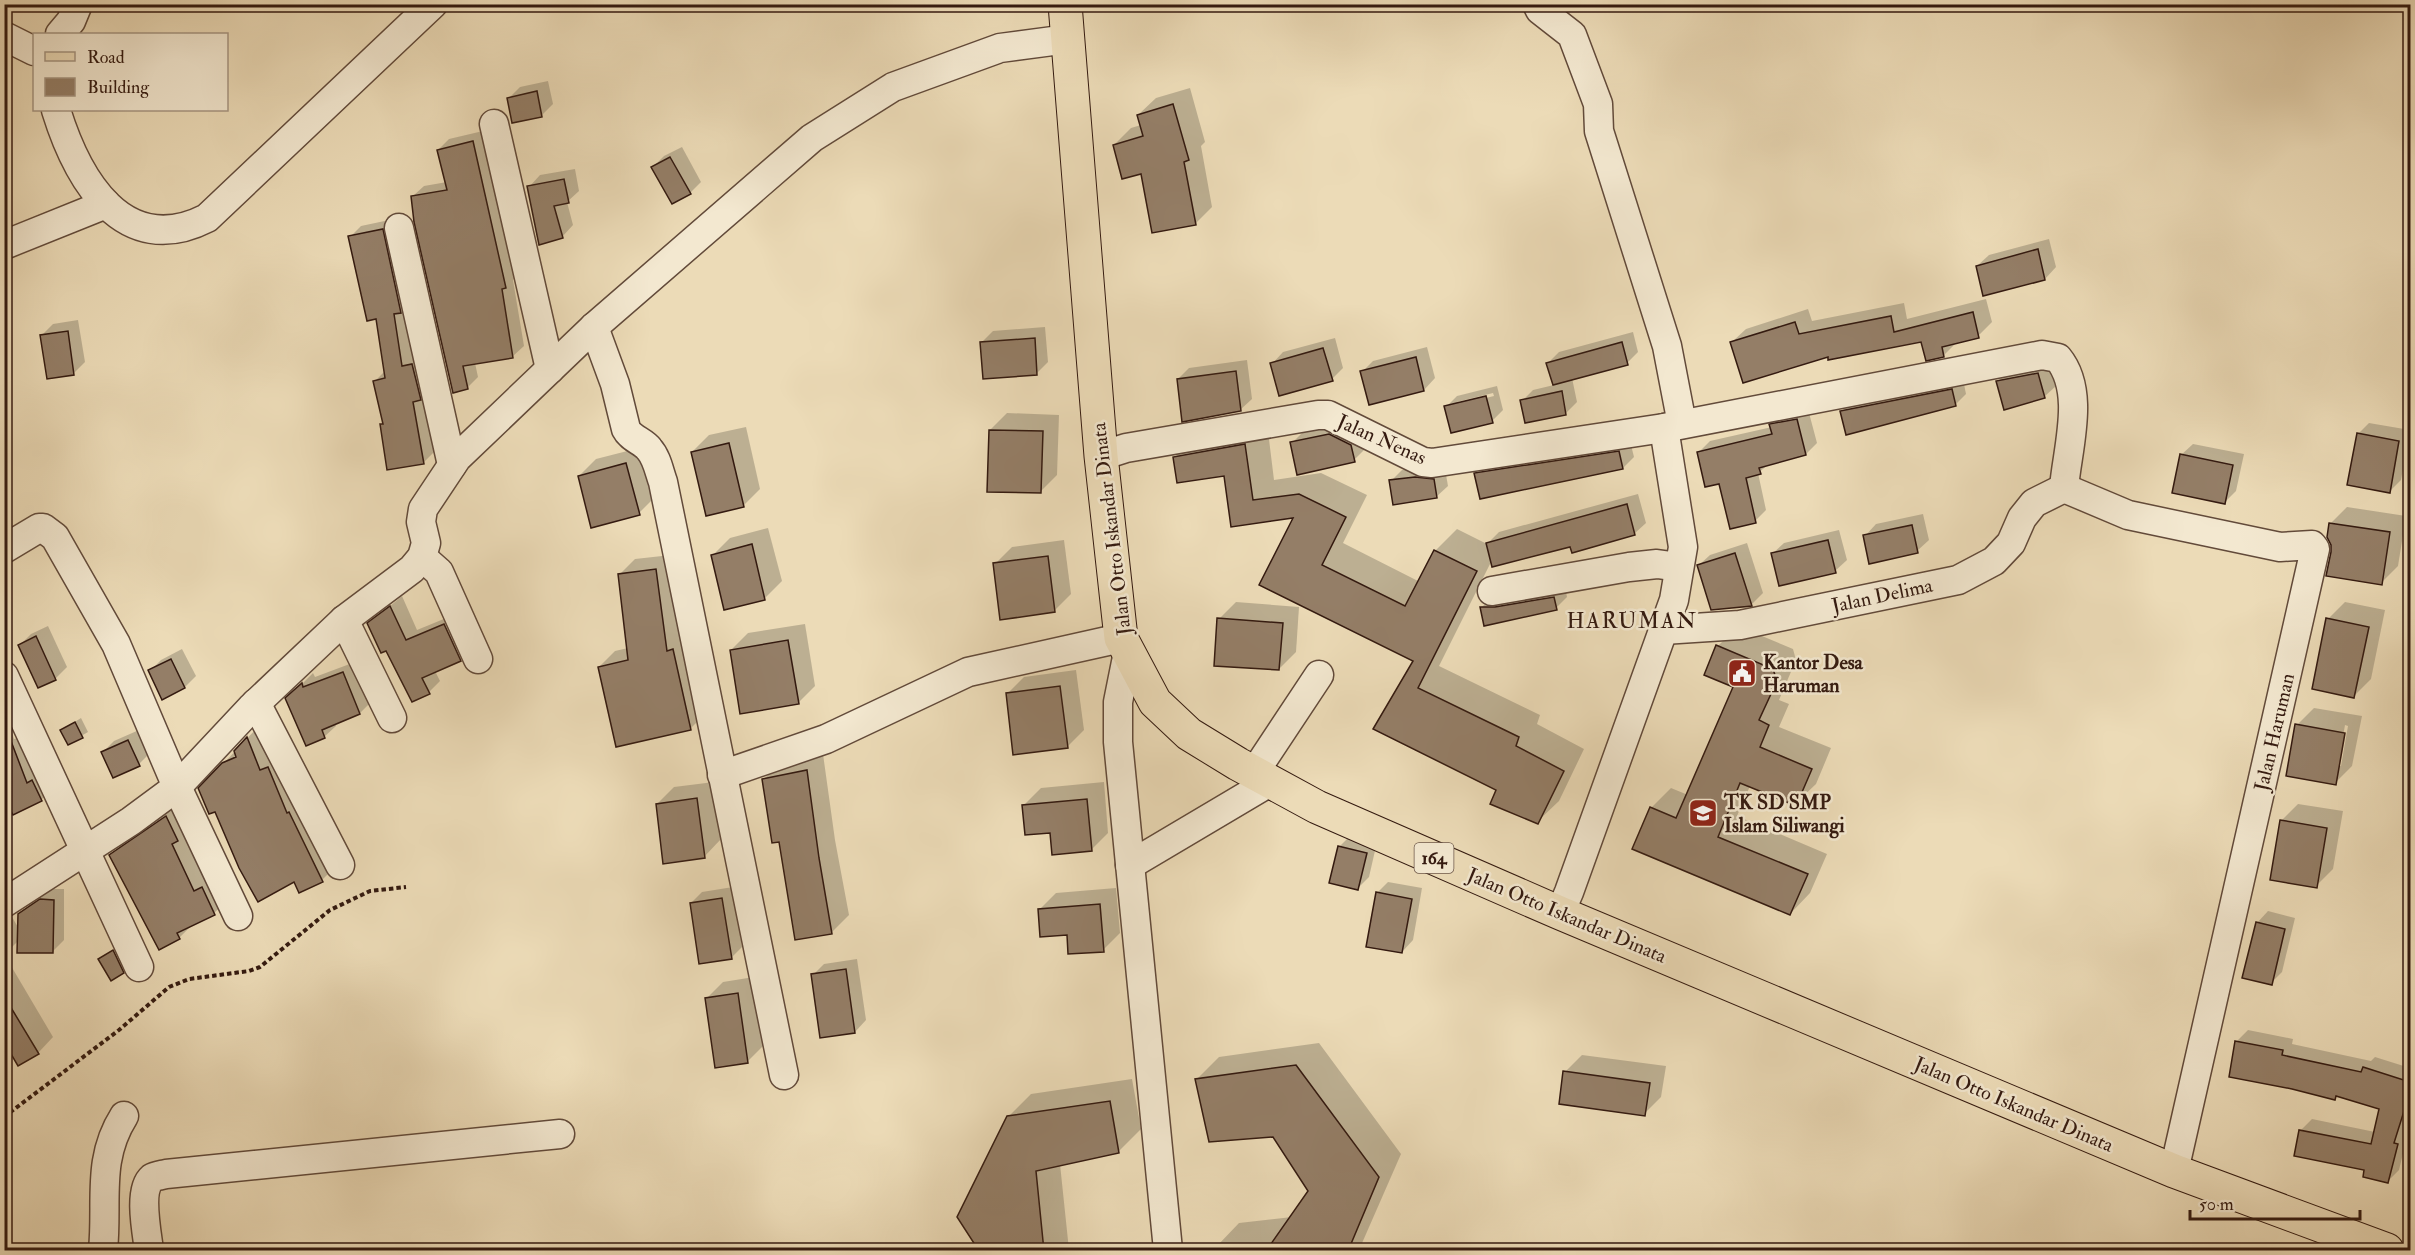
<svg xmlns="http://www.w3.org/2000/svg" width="2415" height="1255" font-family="'IM FELL Double Pica',serif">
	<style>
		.shadow { fill: #0003; fill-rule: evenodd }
		.building { fill: #947e67; stroke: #341a10; stroke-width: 1.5 }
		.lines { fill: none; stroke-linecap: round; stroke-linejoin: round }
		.minor-casing { stroke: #624a3a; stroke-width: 31 }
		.major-casing { stroke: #341a10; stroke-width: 35 }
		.path { stroke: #341a10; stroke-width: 4; stroke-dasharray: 4.5 3; stroke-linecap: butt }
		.minor { stroke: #f3e8d0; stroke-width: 28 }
		.major { stroke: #ecdbb7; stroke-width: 33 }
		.labels { text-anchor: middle; stroke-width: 5; stroke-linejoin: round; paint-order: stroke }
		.shield { fill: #f3e8d0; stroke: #6d584a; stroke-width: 1.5 }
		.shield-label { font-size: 18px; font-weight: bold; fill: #341a10 }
		.street-label { font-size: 20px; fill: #341a10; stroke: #f3e8d0 }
		.poi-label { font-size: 20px; font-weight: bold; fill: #341a10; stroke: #f3e8d0; text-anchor: start }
		.quarter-label { font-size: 22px; letter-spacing: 1.5px; fill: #341a10; stroke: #f3e8d0 }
	</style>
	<rect width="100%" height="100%" fill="#ecdbb7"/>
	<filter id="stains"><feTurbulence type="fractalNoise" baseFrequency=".00333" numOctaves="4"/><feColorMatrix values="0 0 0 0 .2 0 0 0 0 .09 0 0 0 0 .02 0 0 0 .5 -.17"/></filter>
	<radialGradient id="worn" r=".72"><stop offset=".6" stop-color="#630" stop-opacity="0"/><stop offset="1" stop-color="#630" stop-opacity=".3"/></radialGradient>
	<!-- shadow -->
	<g class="shadow">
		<polygon points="548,81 553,104 542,115 509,98 520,87"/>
		<polygon points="1190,88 1205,142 1201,146 1212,207 1195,224 1114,145 1131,128 1141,125 1138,115 1156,98"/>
		<polygon points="483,131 516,276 513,280 524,346 513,356 475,363 478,377 467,388 413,196 424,186 447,182 438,150 449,139"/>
		<polygon points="682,147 701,182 690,193 653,167 664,156"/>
		<polygon points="575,169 579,191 567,202 573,225 562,237 529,187 540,175"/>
		<polygon points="394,219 413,356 423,353 435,451 423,463 381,425 384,422 375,381 385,371 377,317 350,237 361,226"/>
		<polygon points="2049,239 2056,267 2045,279 1977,266 1989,255"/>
		<polygon points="1986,299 1992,322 1978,336 1958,341 1943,356 1922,340 1829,355 1732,342 1746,329 1808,309 1812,321 1904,303 1907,319"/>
		<polygon points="78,320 85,362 74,373 41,336 53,324"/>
		<polygon points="1045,327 1048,362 1037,373 982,342 993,331"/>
		<polygon points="1633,332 1638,352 1627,363 1572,378 1577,402 1566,413 1522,401 1533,390 1554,385 1548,363 1559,352"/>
		<polygon points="1335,338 1343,368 1332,379 1272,364 1283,352"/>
		<polygon points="1427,347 1435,378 1424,390 1370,403 1362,372 1373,361"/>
		<polygon points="1247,360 1252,399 1240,410 1178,379 1189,368"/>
		<polygon points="2049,362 2056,386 2044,397 1998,381 2009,370"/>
		<polygon points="1963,379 1966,394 1955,405 1842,411 1853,400"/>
		<path d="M1497 386 1503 410 1492 421 1446 407 1457 396ZM1493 393 1494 396 1457 405V402Z"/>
		<polygon points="1808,409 1817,443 1806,454 1769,464 1758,473 1766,510 1755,521 1721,482 1699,452 1710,441 1772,427 1782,414"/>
		<polygon points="1007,413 1059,415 1057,475 1040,492 990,430"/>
		<polygon points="1267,423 1274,480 1321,473 1367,495 1343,543 1420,582 1435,551 1457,529 1487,544 1499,532 1638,494 1646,523 1634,534 1492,560 1439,666 1540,715 1537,724 1584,749 1559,801 1537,822 1498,789 1375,728 1415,660 1261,584 1296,517 1232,526 1225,475 1175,457 1196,436"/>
		<polygon points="1341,423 1365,449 1354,460 1292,443 1303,432"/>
		<polygon points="2369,423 2410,430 2401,480 2390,491 2358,434"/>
		<polygon points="746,427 760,489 743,506 692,452 709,435"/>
		<polygon points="1630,441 1634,457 1623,468 1476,474 1487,463"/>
		<polygon points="2193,444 2244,454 2236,491 2225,502 2181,455"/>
		<polygon points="643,447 656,496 639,513 579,476 596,459"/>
		<polygon points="1427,466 1445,469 1448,486 1436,497 1391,481 1402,470"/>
		<polygon points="2347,507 2406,516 2398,566 2381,583 2333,552 2330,524"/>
		<polygon points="1923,514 1929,540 1917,551 1865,536 1876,524"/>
		<polygon points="768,528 782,581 765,598 713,555 730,538"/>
		<polygon points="1839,530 1847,560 1835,571 1772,554 1784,543"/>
		<polygon points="1064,540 1071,594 1054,611 995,564 1012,547"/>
		<polygon points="1747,543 1763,593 1752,604 1712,609 1698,566 1710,555"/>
		<polygon points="671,555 706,713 690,729 599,667 615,651 628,648 619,575 635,559"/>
		<polygon points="1565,587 1567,597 1556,608 1482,607 1493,596"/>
		<polygon points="402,596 417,630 456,614 471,649 460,660 435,671 440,681 429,692 387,649 369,624"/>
		<polygon points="1236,602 1299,607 1296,652 1279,669 1219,619"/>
		<polygon points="2345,602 2385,610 2371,679 2354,696 2328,619"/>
		<polygon points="805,624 815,686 798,703 731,650 748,633"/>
		<polygon points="48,626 67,667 56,678 39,686 20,645 31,634"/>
		<polygon points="1738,626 1793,649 1796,660 1779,700 1789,704 1779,727 1831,748 1816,784 1795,804 1750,786 1737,816 1827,854 1810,893 1790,914 1651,808 1671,788 1688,795 1735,686 1718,646"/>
		<polygon points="182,649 196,676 185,687 163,698 150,671 161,660"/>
		<polygon points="355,662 371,702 360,713 335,723 336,726 324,737 287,699 313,673 315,677"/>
		<polygon points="1076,670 1084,730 1067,747 1007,694 1024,677"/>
		<path d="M2314 708 2362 716 2352 766 2335 783 2297 725ZM2345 725 2348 726 2341 766H2338Z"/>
		<polygon points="6,714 14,739 23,736 51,790 41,800 12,813 4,793"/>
		<polygon points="81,718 88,732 69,743 62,730"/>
		<polygon points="258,727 333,869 322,880 223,764"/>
		<polygon points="139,730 150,753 139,764 103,752 114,741"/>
		<polygon points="823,754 835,840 849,915 832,932 780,841 764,779 781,762"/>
		<polygon points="714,782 721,839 704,857 657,804 674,787"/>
		<polygon points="1104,782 1108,833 1091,850 1051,831 1024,805 1041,788"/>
		<polygon points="2298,804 2343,811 2333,869 2316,886 2281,821"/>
		<polygon points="177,806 188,829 183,835 205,881 213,877 225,903 214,913 189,925 190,927 179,938 111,855 122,844"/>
		<polygon points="1350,836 1377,842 1369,877 1358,888 1339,847"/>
		<polygon points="1388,882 1422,888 1413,940 1402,952 1377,893"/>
		<polygon points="733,887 742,947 731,958 691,903 702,892"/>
		<polygon points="1116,888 1120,933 1103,950 1069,933 1039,910 1056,893"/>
		<polygon points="53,889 64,889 64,940 53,951 19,940 8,951 4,951 4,912 8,910 19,929 19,915 31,903"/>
		<polygon points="2268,911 2295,918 2282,972 2271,983 2257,923"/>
		<polygon points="119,946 128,967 123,972 100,959"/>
		<polygon points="4,954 53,1037 38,1053 4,1039"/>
		<polygon points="857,959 866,1020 855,1032 813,975 824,964"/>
		<polygon points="754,977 765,1044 748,1061 706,999 723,982"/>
		<polygon points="2248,1030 2293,1039 2292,1044 2371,1061 2375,1057 2410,1068 2410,1112 2404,1132 2408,1133 2399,1170 2388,1181 2300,1131 2312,1119 2375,1132 2381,1108 2338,1095 2334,1098 2231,1076 2237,1041"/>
		<polygon points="1319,1043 1401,1154 1359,1250 1218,1250 1217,1246 1239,1223 1292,1217 1310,1191 1274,1135 1197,1079 1219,1057"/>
		<polygon points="1582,1055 1666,1066 1661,1097 1644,1114 1565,1072"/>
		<polygon points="1132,1079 1141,1129 1119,1151 1060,1164 1069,1250 980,1250 1008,1117 1031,1094"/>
		<polygon points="1148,1245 1148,1250 1096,1250"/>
	</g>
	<!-- building -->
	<g class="building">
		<polygon points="537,91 542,117 512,123 507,98"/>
		<polygon points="1173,104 1189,160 1184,162 1196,225 1152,233 1141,174 1122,179 1113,145 1143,136 1137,115"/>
		<polygon points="473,141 506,288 502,289 513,358 463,366 468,389 453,393 414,222 411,196 447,190 437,150"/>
		<polygon points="670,157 691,194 672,204 651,167"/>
		<polygon points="564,179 569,203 554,206 563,238 539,245 527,186"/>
		<polygon points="383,229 401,313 394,314 402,366 412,364 421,400 413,402 424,464 387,470 380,424 383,424 373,381 385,378 376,319 367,321 348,236"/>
		<polygon points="2038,249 2045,280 1983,296 1976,266"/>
		<polygon points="1973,312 1979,338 1942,347 1944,357 1926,361 1921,342 1828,360 1828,357 1743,383 1730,342 1795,322 1799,334 1891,316 1894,332"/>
		<polygon points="68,331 74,375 47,379 40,335"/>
		<polygon points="1035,338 1037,375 983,379 980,342"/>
		<polygon points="1622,342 1628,365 1553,385 1546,363"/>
		<polygon points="1323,348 1333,381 1279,396 1270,363"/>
		<polygon points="1416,357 1424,391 1369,405 1360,371"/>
		<polygon points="1236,371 1241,411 1182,422 1177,379"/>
		<polygon points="2038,373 2045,398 2004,410 1996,381"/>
		<polygon points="1952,389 1956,406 1846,435 1840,411"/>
		<polygon points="1562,391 1566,415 1525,423 1520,400"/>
		<polygon points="1486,396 1493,423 1451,433 1444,406"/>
		<polygon points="1797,419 1806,455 1759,468 1761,474 1746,478 1756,523 1730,529 1719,484 1705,487 1697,452 1772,434 1769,424"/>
		<polygon points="989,430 1043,431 1041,493 987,492"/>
		<polygon points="2357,433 2399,441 2390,493 2347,485"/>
		<polygon points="1329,434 1351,445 1355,462 1297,475 1290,442"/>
		<polygon points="729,443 744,507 706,516 691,452"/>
		<polygon points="1245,444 1253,500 1299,494 1346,517 1322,565 1405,606 1434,550 1477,571 1418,688 1519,737 1516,746 1564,771 1538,824 1490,804 1496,790 1373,729 1413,661 1259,585 1293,518 1231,527 1224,476 1177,483 1173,457"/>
		<polygon points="1619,451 1623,469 1480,499 1474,473"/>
		<polygon points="2180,454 2233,465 2225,504 2172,493"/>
		<polygon points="626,463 640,515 591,528 578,476"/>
		<polygon points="1415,477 1434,479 1437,498 1393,505 1389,480"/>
		<polygon points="1627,504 1635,535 1572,553 1570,547 1492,567 1486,543"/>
		<polygon points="2329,523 2390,532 2382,585 2326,576 2331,552 2331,545 2327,537"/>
		<polygon points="1912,525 1918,553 1869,564 1863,535"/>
		<polygon points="1828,540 1836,573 1779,586 1771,553"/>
		<polygon points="752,544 765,600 724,610 711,555"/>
		<polygon points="1735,553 1752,606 1711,610 1697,565"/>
		<polygon points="1048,556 1055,612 1000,620 993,563"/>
		<polygon points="656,569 667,651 673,649 691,730 616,747 598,667 628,660 618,574"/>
		<polygon points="1554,597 1557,610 1484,626 1480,607 1495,607"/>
		<polygon points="390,606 406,640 444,624 461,661 422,678 430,694 412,702 386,651 381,653 367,623"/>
		<polygon points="1217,618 1283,623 1279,670 1214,666"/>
		<polygon points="2326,618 2369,627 2354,698 2312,689"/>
		<polygon points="36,636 56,680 38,688 18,645"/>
		<polygon points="788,640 799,704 740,714 730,650"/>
		<polygon points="1716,645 1773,669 1777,681 1759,720 1769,725 1760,747 1812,769 1796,806 1740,783 1718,837 1808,874 1790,915 1632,849 1650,807 1676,818 1733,687 1704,675"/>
		<polygon points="171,659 185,688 162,700 148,670"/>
		<polygon points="343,672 360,714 322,730 325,738 306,746 285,698 302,683 303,687"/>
		<polygon points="1060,686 1068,748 1013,755 1006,693"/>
		<polygon points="75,722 83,738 68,745 60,730"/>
		<polygon points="2295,724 2345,733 2336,785 2286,776"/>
		<polygon points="6,728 27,783 32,780 42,801 13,815 4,796 4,729"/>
		<polygon points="247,737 260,770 268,767 287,813 289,812 323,882 299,893 294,882 258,902 239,868 215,812 209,814 198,788 222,763 236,757 234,751"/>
		<polygon points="128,740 140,766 113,778 101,752"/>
		<polygon points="807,770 819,858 832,934 795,940 779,842 772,843 762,779"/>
		<polygon points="697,798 705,858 663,864 656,804"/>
		<polygon points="1087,799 1092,851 1052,855 1050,833 1025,835 1022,805"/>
		<polygon points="166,816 178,841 172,844 194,891 202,887 215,915 177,933 180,939 159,950 109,855"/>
		<polygon points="2280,820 2327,828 2317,888 2270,880"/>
		<polygon points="1338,846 1367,853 1358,890 1329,883"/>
		<polygon points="1376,892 1412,899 1402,953 1366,947"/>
		<polygon points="722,898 732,959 699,964 690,903"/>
		<polygon points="40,899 54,900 53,953 17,953 18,914"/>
		<polygon points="1100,904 1104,952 1068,954 1067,935 1040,937 1038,909"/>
		<polygon points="2256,922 2285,929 2272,985 2242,978"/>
		<polygon points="113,950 124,973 111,981 98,959"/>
		<polygon points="846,969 855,1033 820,1038 811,974"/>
		<polygon points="738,993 748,1063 715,1068 705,998"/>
		<polygon points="4,996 39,1054 18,1066 4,1042"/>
		<polygon points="2235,1041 2283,1050 2282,1055 2361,1072 2363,1067 2410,1082 2410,1092 2394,1143 2398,1144 2388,1183 2363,1177 2364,1170 2294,1156 2299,1130 2371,1144 2379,1109 2336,1096 2335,1100 2292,1089 2229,1077"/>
		<polygon points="1296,1065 1379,1177 1348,1251 1266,1251 1308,1191 1273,1137 1209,1142 1195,1079"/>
		<polygon points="1563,1071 1650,1083 1645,1116 1559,1104"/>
		<polygon points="1110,1101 1119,1153 1036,1171 1044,1251 979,1251 957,1217 1007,1116"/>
	</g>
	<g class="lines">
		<!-- minor casing -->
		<g class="minor-casing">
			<g id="minor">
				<polyline points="1537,4 1540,10 1572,35 1598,104 1599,131 1667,346 1682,424"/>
				<polyline points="60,34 71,21 78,4"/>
				<polyline points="4,36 34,51"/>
				<path d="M56 110C77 178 123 261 207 218L433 4"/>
				<polyline points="494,124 550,369"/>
				<polyline points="399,228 452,465"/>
				<polyline points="4,245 106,204"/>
				<path d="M594 327 615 384 626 429C631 439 643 441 649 449 657 458 659 471 663 482L784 1075"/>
				<path d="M1101 456 1126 448 1318 415H1328L1423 462 1432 463 1664 428 2042 355 2058 358C2086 392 2067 449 2064 488"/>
				<polyline points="2064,488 2128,515 2280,547 2312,545 2315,549 2174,1171"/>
				<polyline points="4,549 39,528 43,528 55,537 116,644 177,787 238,916"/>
				<polyline points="422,557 439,572 478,659"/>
				<polyline points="1492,591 1629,567 1657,564 1679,567"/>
				<polyline points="344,620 392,718"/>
				<polyline points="1663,630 1740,625 1958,580 1994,561 2011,543 2022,518 2034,503 2064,488"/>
				<polyline points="1128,652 1118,702 1118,742 1168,1250"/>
				<polyline points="4,676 139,967"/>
				<polyline points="256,703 340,865"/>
				<polyline points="1254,773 1319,675"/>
				<polyline points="722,775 826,739 968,672 1121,638"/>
				<polyline points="1130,865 1270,782"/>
				<polyline points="4,903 131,821 177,787 251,708 344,620 412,569 422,557 426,543 421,522 423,509 457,458 594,327 812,138 893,87 1000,48 1068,39"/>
				<polyline points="1560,913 1569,892 1674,600 1683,547 1664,428"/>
				<path d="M103 1250C108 1202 96 1160 124 1116"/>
				<path d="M149 1250C147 1234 138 1190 152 1178 155 1176 162 1175 166 1174L560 1134"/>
			</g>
		</g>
		<!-- major casing -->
		<g class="major-casing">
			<polyline id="major" points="1065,4 1101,456 1121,638 1155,702 1189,734 1238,764 1317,807 1560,913 2174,1171 2387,1250"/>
		</g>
		<!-- path -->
		<polyline class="path" points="4,1117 119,1030 169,987 189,979 249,971 260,967 330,910 370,891 406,887"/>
		<!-- minor -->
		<use href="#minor" class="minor"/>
		<!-- major -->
		<use href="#major" class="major"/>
	</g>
	<!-- icons -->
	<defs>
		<g id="civic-square" transform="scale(1.5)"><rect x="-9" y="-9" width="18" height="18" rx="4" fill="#8f2418" stroke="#f3e8d0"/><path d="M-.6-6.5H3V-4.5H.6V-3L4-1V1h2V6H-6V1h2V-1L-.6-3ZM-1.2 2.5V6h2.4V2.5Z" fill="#fff"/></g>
		<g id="school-square" transform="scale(1.5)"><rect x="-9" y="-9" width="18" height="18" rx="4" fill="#8f2418" stroke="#f3e8d0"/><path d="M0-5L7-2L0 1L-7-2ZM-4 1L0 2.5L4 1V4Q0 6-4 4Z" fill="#fff"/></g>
	</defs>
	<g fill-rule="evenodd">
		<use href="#civic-square" x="1742" y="673"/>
		<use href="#school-square" x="1703" y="813"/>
	</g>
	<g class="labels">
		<!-- shield labels -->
		<rect class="shield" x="1414.5" y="843" width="39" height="30" rx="4.5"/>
		<g class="shield-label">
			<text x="1434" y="864">164</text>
		</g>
		<!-- street labels -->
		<g class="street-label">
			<text transform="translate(1382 439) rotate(24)" y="7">Jalan Nenas</text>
			<text transform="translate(1111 529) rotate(-97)" y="7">Jalan Otto Iskandar Dinata</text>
			<text transform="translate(1882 595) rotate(-12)" y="7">Jalan Delima</text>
			<text transform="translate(2274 732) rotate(-77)" y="7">Jalan Haruman</text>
			<text transform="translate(1567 915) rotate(23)" y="7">Jalan Otto Iskandar Dinata</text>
			<text transform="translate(2014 1104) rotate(23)" y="7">Jalan Otto Iskandar Dinata</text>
		</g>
		<!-- poi labels -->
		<g class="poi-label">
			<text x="1763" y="669">Kantor Desa<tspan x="1763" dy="23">Haruman</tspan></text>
			<text x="1724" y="809">TK SD SMP<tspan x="1724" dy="23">Islam Siliwangi</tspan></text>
		</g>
		<!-- quarter labels -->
		<g class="quarter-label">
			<text x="1632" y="628">HARUMAN</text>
		</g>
	</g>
	<!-- margin -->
	<rect width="2415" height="1255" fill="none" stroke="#ecdbb7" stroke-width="24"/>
	<rect x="6" y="6" width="2403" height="1243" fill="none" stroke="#341a10" stroke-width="3"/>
	<rect x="12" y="12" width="2391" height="1231" fill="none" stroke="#341a10" stroke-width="1.5"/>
	<!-- legend -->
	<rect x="33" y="33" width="195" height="78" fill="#f3e8d0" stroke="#a79683" stroke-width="1.5"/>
	<rect x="45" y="52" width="30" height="9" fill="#ecdbb7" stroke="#a79683" stroke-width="1.5"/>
	<text x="87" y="63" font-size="18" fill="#341a10">Road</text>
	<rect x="45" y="78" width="30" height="18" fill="#947e67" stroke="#a79683" stroke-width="1.5"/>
	<text x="87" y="93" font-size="18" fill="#341a10">Building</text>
	<!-- scale -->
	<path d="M2190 1210v9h170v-9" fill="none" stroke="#341a10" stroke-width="3"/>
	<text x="2199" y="1210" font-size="18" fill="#341a10" stroke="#f3e8d0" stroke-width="4.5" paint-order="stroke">50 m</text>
	<rect width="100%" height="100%" filter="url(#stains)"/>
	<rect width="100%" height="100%" fill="url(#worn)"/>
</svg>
